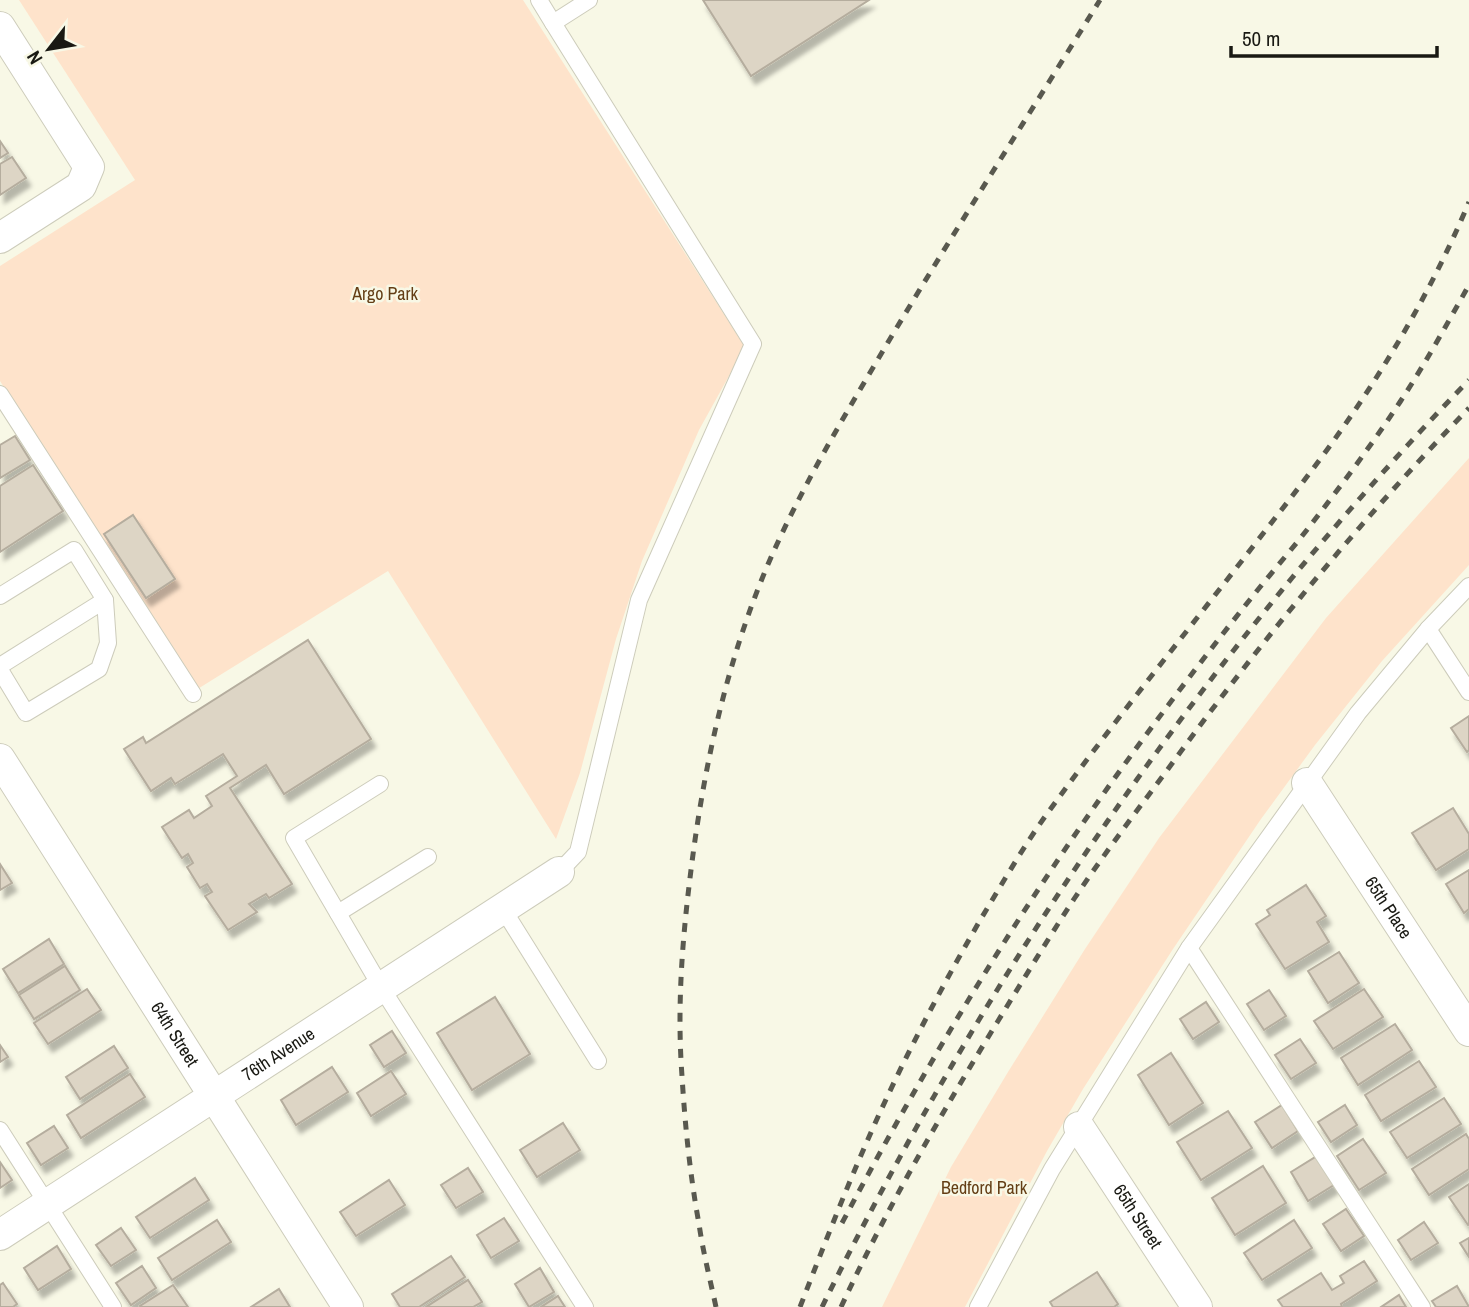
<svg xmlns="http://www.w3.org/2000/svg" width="1469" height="1307" font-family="'Archivo Narrow',sans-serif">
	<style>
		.green { fill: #fee3cb }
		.building { fill: #ddd5c5; stroke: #b5ad9e; stroke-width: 2; filter: url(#shadow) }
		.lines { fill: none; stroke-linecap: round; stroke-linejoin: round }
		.lane-casing { stroke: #cdccbb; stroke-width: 18 }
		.street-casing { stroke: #cdccbb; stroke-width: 32 }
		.lane { stroke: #fff; stroke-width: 16 }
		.street { stroke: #fff; stroke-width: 30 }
		.rail { stroke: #59594f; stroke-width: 5; stroke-dasharray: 9 9; stroke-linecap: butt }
		.labels { text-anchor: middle; stroke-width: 5; stroke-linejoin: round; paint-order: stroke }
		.park-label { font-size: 18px; fill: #643e15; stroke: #f8f8e6 }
		.street-label { font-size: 18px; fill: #191913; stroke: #f8f8e6 }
	</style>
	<defs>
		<filter id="shadow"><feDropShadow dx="4.5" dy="8" stdDeviation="2" flood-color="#0004"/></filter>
	</defs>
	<rect width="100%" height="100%" fill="#f8f8e6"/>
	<!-- green -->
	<g class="green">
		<polygon points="19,0 523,0 745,347 699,430 642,561 616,639 580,773 556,839 388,571 196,690 0,381 0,266 135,180"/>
		<polygon points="1469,458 1469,565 1382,661 1315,745 1261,819 1173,949 1083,1089 1047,1151 965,1307 882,1307 951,1167 1008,1072 1085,949 1159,838 1326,618"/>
	</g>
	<!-- building -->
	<g class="building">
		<polygon points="703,0 869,0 751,76"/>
		<polygon points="0,141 8,153 0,158"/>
		<polygon points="12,157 26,178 0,195 0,164"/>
		<polygon points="15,436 30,460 0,478 0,445"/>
		<polygon points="33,465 63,511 0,552 0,486"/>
		<polygon points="133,515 175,579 146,598 104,534"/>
		<polygon points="308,640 371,739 284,794 266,765 230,788 292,884 269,898 266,894 249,904 257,912 228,930 205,896 212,892 207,884 200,888 187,867 193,863 188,854 182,858 162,827 189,810 194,818 212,806 206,796 237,776 223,754 175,784 171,778 151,791 124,749 143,737 146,743"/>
		<polygon points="1469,716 1469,750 1467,752 1451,728"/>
		<polygon points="1453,808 1469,834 1469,849 1436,870 1412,833"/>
		<polygon points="0,864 12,883 0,890"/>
		<polygon points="1469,870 1469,909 1464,913 1446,884"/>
		<polygon points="1306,885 1326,916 1317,922 1329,942 1285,969 1256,924 1270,915 1267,910"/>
		<polygon points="49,939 64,964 18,993 3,969"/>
		<polygon points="1339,952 1359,983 1328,1003 1308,971"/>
		<polygon points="65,966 80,990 34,1019 19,995"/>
		<polygon points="87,989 101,1010 48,1044 34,1023"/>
		<polygon points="1364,989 1383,1017 1333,1049 1314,1021"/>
		<polygon points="1269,990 1286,1016 1264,1030 1247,1004"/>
		<polygon points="495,997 530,1054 472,1090 437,1033"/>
		<polygon points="1206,1002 1219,1022 1193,1039 1180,1019"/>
		<polygon points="1395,1024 1412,1050 1358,1085 1341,1058"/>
		<polygon points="392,1031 406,1053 384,1067 370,1045"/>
		<polygon points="1300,1039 1316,1063 1291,1079 1275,1055"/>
		<polygon points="0,1045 8,1057 0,1062"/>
		<polygon points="114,1046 128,1068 80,1099 66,1077"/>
		<polygon points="1171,1053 1203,1103 1169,1125 1138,1075"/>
		<polygon points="1419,1061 1436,1087 1381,1121 1365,1095"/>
		<polygon points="332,1067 348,1092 296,1125 281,1100"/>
		<polygon points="391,1071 406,1094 371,1116 357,1093"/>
		<polygon points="130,1074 145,1097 81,1138 67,1115"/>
		<polygon points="1444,1098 1461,1124 1407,1158 1390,1132"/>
		<polygon points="1282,1105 1298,1131 1272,1148 1255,1122"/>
		<polygon points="1345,1105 1357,1125 1331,1142 1318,1122"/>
		<polygon points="1228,1111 1252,1148 1201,1180 1177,1142"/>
		<polygon points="563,1123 580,1150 537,1177 520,1150"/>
		<polygon points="54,1126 68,1148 41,1165 27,1143"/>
		<polygon points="1466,1134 1469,1139 1469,1169 1429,1195 1412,1169"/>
		<polygon points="1363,1139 1386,1173 1359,1190 1337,1156"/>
		<polygon points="1317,1156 1334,1185 1308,1201 1291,1172"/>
		<polygon points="0,1162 12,1180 0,1188"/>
		<polygon points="1263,1166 1286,1203 1235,1235 1212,1198"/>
		<polygon points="468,1168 483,1192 456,1208 441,1185"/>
		<polygon points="195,1178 209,1200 150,1238 136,1217"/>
		<polygon points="389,1180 405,1205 356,1236 340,1212"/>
		<polygon points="1469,1184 1469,1224 1468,1225 1449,1197"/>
		<polygon points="1346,1209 1364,1236 1341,1251 1323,1224"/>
		<polygon points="504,1218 519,1241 491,1258 477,1235"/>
		<polygon points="217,1220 231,1242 172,1280 158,1258"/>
		<polygon points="1294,1220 1312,1248 1262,1280 1244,1253"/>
		<polygon points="1424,1222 1438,1243 1411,1260 1398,1240"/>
		<polygon points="121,1228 136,1250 111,1266 96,1245"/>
		<polygon points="1469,1238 1469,1257 1460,1243"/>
		<polygon points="57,1246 71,1269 38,1290 24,1268"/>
		<polygon points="451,1256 465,1277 419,1307 400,1307 392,1294"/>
		<polygon points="1364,1261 1377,1281 1341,1304 1342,1307 1283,1307 1278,1300 1321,1273 1332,1290 1344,1283 1340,1276"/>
		<polygon points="142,1266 156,1288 131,1305 116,1283"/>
		<polygon points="540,1268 554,1292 529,1307 515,1284"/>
		<polygon points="1097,1272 1118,1304 1114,1307 1053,1307 1050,1302"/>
		<polygon points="468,1280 482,1302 473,1307 426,1307"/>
		<polygon points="3,1283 17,1304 13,1307 0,1307 0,1285"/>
		<polygon points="173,1285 188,1307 141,1307 140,1306"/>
		<polygon points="1457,1286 1469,1307 1436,1307 1432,1301"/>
		<polygon points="279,1289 290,1307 251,1307"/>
		<polygon points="1399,1295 1406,1307 1381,1307"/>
		<polygon points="558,1296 565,1307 541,1307"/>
	</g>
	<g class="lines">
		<!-- lane casing -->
		<g class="lane-casing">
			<g id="lane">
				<polyline points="539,0 553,23"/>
				<polyline points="0,394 193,694"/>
				<polyline points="0,596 74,550 105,600 0,666"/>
				<polyline points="1428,629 1469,692"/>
				<polyline points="0,670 26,713 99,669 108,643 105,600"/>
				<polyline points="380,784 294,838 381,987 585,1307"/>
				<polyline points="559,872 578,852 639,600 753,344 553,23 589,0"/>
				<polyline points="503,909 598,1061"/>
				<polyline points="338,913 428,857"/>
				<polyline points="1189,948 1422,1307"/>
				<polyline points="0,1130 113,1307"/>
				<polyline points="978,1307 1052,1169 1189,948 1358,713 1428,629 1469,586"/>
			</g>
		</g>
		<!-- street casing -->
		<g class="street-casing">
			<g id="street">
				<polyline points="0,27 89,167 81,186 0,238"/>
				<path id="s1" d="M0 759 348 1307"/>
				<path id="s2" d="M1307 783 1469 1031"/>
				<path id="s3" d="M1079 1127 1197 1307"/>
				<path id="s4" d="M0 1235 559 872"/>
			</g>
		</g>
		<!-- lane -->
		<use href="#lane" class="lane"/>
		<!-- street -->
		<use href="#street" class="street"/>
		<!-- rail -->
		<g class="rail">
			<path d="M842 1223C929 1059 1025 900 1135 750 1173 698 1212 647 1252 597 1272 572 1294 547 1313 522 1343 483 1373 443 1400 402 1425 364 1447 324 1469 285"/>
			<path d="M716 1307C710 1279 703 1252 699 1224 690 1175 685 1125 682 1076 677 1009 682 943 690 878 703 770 726 662 769 562 802 486 845 415 887 344 956 228 1029 115 1100 0"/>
			<path d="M800 1307C826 1240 852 1173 882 1108 912 1043 946 979 982 917 1002 884 1022 849 1044 818 1110 726 1182 638 1251 549 1286 504 1321 460 1353 413 1398 347 1438 276 1469 202"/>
			<path d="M822 1307C989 968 1206 652 1469 380"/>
			<path d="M841 1307C887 1208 941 1114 998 1021 1023 980 1048 939 1074 899 1104 854 1136 812 1168 769 1260 642 1360 521 1469 408"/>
		</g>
	</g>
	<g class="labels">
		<!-- park labels -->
		<g class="park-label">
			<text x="385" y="300">Argo Park</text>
			<text x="984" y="1194">Bedford Park</text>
		</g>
		<!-- street labels -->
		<g class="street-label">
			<text dy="6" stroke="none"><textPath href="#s2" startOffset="149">65th Place</textPath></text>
			<text dy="6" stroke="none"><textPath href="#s1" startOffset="326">64th Street</textPath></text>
			<text dy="6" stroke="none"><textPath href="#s4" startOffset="332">76th Avenue</textPath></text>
			<text dy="6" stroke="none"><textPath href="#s3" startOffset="107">65th Street</textPath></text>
		</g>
	</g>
	<!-- north arrow -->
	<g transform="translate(49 49) rotate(239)" stroke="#f8f8e6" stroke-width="5" paint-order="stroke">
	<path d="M0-5L12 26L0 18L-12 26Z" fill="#191913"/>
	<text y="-10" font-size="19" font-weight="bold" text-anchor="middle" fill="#191913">N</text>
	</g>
	<!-- scale -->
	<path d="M1231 46v10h206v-10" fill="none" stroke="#191913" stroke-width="3.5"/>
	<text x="1242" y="46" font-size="21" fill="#191913" stroke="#f8f8e6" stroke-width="5" paint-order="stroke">50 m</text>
</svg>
